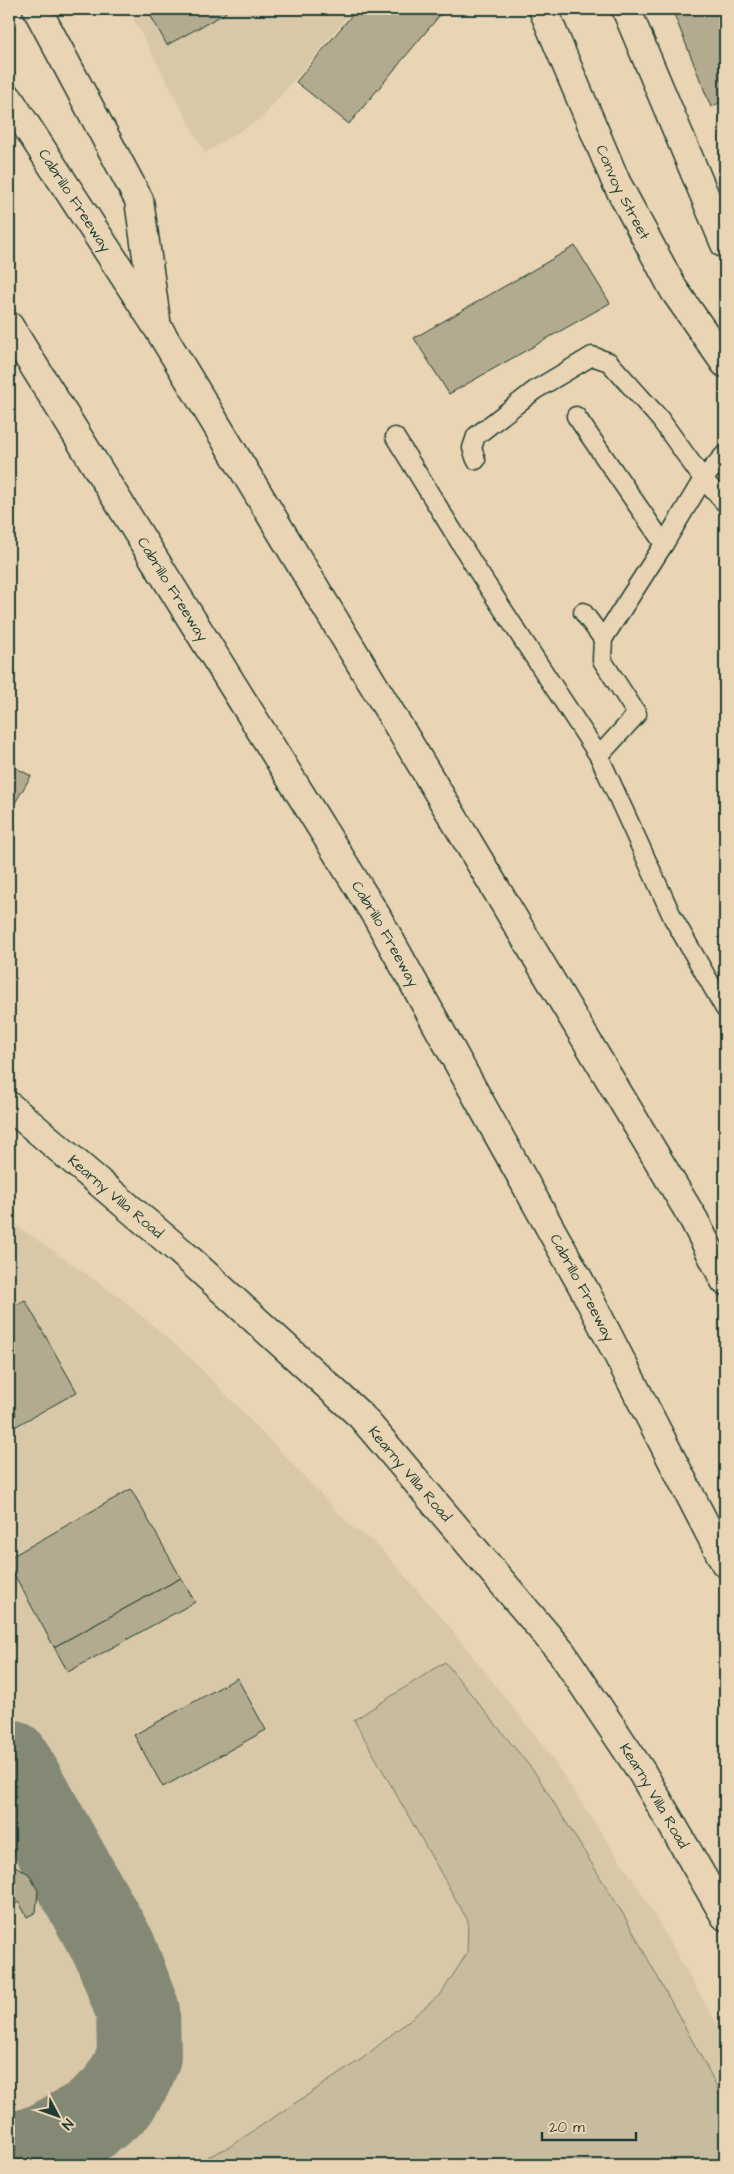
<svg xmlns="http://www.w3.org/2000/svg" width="734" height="2174" font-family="'Architects Daughter',sans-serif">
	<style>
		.built { fill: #d8c8a8 }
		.green { fill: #c8bc9e; stroke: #747c69 }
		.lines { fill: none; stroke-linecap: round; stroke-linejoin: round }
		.taxiway { stroke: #848974; stroke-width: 84 }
		.building { fill: #b2ab90; stroke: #1f3d34 }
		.service-casing { stroke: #1f3d34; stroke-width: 21 }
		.secondary-casing { stroke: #1f3d34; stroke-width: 31 }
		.primary-casing { stroke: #1f3d34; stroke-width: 31 }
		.motorway-casing { stroke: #1f3d34; stroke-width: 31 }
		.service { stroke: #e9d5b3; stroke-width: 18 }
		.secondary { stroke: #e9d5b3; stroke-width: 28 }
		.primary { stroke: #e9d5b3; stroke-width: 28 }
		.motorway { stroke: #e9d5b3; stroke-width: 28 }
		.labels { text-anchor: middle; stroke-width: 4; stroke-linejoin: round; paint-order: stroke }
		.street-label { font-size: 15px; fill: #1f3d34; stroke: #e9d5b3 }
	</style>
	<rect width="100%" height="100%" fill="#e9d5b3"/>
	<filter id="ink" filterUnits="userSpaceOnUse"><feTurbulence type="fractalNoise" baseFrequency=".02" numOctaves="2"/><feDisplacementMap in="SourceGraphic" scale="10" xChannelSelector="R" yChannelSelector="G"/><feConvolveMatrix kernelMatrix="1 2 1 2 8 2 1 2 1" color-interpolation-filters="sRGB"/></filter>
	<g filter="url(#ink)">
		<!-- built -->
		<g class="built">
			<polygon points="128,9 354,9 263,117 205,153"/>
			<polygon points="9,1220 122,1299 194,1361 353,1528 374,1541 447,1624 545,1748 643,1895 725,2038 725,2165 9,2165"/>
		</g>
		<!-- green -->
		<polygon class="green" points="445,1662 536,1774 625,1917 711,2075 725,2106 725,2165 191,2165 229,2147 363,2058 441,1994 467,1953 468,1921 354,1720"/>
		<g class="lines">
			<!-- taxiway -->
			<polyline class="taxiway" points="9,1761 115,1950 138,2011 139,2056 132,2073 116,2099 90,2120 47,2144 9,2157"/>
		</g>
		<!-- building -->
		<g class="building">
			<polygon points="147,9 223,9 226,13 167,45"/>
			<polygon points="357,9 445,9 349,124 296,82"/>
			<polygon points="672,9 725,9 725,100 711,107"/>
			<polygon points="575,246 610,303 449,394 414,338"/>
			<polygon points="9,764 31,776 9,813"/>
			<polygon points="25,1300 77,1392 9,1430 9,1309"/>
			<polygon points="131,1489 181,1578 54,1647 9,1565 9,1558"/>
			<polygon points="181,1578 195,1602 68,1672 54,1647"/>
			<polygon points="237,1678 266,1730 163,1787 134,1735"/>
			<polygon points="10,1863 29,1874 38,1891 36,1912 27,1917 19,1902 9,1907"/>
		</g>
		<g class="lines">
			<!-- service casing -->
			<g class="service-casing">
				<g id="service">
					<polyline points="576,416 664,544"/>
					<polyline points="395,437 477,570 599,756 637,714 602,660 603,639 664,544 703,479 725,454"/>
					<polyline points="476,460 472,448 476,436 535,390 592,356 609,362 660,419 703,479 725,503"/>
					<polyline points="583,612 603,639"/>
					<polyline points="599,756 673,918 725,1009"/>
				</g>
			</g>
			<!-- secondary casing -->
			<g class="secondary-casing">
				<g id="secondary">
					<path id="s1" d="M9 1106 180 1251 361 1416 562 1653 641 1771 725 1916"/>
				</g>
			</g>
			<!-- primary casing -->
			<g class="primary-casing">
				<g id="primary">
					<path id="s2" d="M543 9 616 182 674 290 725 363"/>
					<polyline points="626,9 725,244"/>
				</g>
			</g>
			<!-- motorway casing -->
			<g class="motorway-casing">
				<g id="motorway">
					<polyline points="37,9 139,200 156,320"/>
					<path id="s3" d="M9 99 158 328 408 742 694 1220 725 1281"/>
					<path id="s4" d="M9 326 377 917 584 1289 725 1563"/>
				</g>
			</g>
			<!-- service -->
			<use href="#service" class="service"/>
			<!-- secondary -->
			<use href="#secondary" class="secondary"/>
			<!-- primary -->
			<use href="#primary" class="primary"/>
			<!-- motorway -->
			<use href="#motorway" class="motorway"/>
		</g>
	</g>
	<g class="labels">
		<!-- street labels -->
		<g class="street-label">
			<text dy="5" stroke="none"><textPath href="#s2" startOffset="200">Convoy Street</textPath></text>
			<text dy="5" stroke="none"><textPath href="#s3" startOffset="121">Cabrillo Freeway</textPath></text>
			<text dy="5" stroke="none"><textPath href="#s4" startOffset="310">Cabrillo Freeway</textPath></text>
			<text dy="5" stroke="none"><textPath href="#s4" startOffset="715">Cabrillo Freeway</textPath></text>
			<text dy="5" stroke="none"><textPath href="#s1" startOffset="140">Kearny Villa Road</textPath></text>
			<text dy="5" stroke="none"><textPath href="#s4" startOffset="1120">Cabrillo Freeway</textPath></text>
			<text dy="5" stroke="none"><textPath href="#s1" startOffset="545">Kearny Villa Road</textPath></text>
			<text dy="5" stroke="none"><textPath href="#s1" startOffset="950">Kearny Villa Road</textPath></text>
		</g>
	</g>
	<!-- margin -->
	<rect width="734" height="2174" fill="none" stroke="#e9d5b3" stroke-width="30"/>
	<rect x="15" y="15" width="704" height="2144" fill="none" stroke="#1f3d34" stroke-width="2" filter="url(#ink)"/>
	<!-- north arrow -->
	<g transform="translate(58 2116) rotate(131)" stroke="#e9d5b3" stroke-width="4" paint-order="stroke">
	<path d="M0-4L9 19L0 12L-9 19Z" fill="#1f3d34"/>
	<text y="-8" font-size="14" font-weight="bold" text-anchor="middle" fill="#1f3d34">N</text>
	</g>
	<!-- scale -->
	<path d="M542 2132v8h94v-8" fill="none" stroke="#1f3d34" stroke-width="2.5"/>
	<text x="549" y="2132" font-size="15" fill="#1f3d34" stroke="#e9d5b3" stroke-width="4" paint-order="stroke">20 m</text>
</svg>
